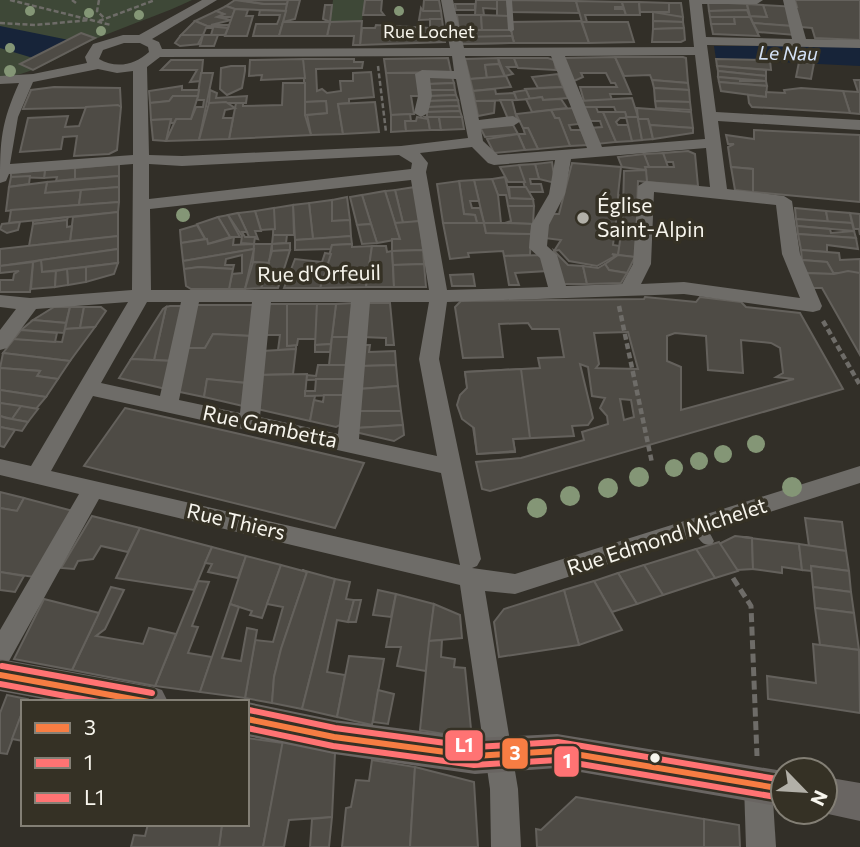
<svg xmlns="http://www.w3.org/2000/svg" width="860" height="847" font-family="Commissioner,sans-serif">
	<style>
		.green { fill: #3e4837 }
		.water { fill: #172439 }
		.building { fill: #4e4b45; stroke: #64615c; stroke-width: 2; fill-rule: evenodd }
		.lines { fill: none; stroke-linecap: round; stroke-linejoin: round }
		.path-far2 { stroke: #6e6c68; stroke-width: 2.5; stroke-dasharray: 5 2.5; stroke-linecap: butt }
		.path-far1 { stroke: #6e6c68; stroke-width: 4.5; stroke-dasharray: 6 3.5; stroke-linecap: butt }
		.path { stroke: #6e6c68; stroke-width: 5; stroke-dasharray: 9 4.5; stroke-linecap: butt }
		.lane { fill: #6e6c68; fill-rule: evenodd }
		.street { fill: #6e6c68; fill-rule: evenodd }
		.secondary { fill: #696562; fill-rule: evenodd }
		.bus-1-casing { stroke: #353125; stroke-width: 11 }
		.bus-2-casing { stroke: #353125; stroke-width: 11 }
		.bus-3-casing { stroke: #353125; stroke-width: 11 }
		.bus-1 { stroke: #f77d43; stroke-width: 6 }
		.bus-2 { stroke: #ff7373; stroke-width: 6 }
		.bus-3 { stroke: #ff7373; stroke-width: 6 }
		.tree { fill: #849676 }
		.poi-dot { fill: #b2b0a8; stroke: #353125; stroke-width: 2.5 }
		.bus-dot { fill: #f7f5ed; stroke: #353125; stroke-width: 2.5 }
		.labels { text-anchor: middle; stroke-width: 7; stroke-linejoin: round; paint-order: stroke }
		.far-street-label { font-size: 18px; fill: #f7f5ed; stroke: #353125 }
		.far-water-label { font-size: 19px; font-style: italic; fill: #d5e3f8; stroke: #353125 }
		.poi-label { font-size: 21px; fill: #f7f5ed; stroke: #353125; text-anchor: start }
		.street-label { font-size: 21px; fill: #f7f5ed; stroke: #353125 }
		.line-badge { stroke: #353125; stroke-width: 2.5 }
		.badge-label { font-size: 19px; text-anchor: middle; font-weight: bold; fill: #fff }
	</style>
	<rect width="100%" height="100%" fill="#322f28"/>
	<!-- green -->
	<g class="green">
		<path d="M0 0H192C163 14 134 23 105 35 69 49 40 74 0 78Z"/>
		<polygon points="333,0 365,0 362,21 330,22"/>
	</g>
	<!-- water -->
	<g class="water">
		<polygon points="0,26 69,40 33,58 0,48"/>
		<polygon points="714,46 860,46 860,66 716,59"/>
	</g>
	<!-- building -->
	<g class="building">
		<polygon points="235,0 264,4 287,4 286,11 235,9 226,6"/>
		<polygon points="240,0 288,0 287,4 264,4"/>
		<polygon points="288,0 300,0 295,19 283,22"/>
		<polygon points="365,0 382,0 381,11 384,15 363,15"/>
		<polygon points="424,0 439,0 441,11 423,11"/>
		<polygon points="476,0 497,0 498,9 483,8 484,15 475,15"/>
		<polygon points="497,0 507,0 509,16 497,16"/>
		<polygon points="509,0 576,1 579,13 510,12"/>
		<polygon points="795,0 860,0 860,40 815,38 812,28 753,23 750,16 767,17 763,5 797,7"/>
		<polygon points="576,1 622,2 623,7 615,7 615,9 624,9 626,15 585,15 587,22 582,22"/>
		<polygon points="622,2 639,2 640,15 626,15"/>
		<polygon points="639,2 669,3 669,12 640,12"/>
		<polygon points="708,2 747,4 748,10 709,11"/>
		<polygon points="669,3 681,3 683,17 663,16 660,12 669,12"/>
		<polygon points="455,4 475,4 475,10 456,10"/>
		<polygon points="747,4 763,5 767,17 750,16"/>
		<polygon points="325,5 332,5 330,22 323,19"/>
		<polygon points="226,6 235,9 232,17 217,17 224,14 216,11"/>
		<polygon points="421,8 423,11 441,11 442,19 419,20"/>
		<polygon points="235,9 248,10 246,16 253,16 247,36 225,36"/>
		<polygon points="260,10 286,11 279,36 253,36 256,24 277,24 279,19 280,15 259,15"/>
		<polygon points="747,10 750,17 710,17 709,11"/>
		<polygon points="216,11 224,14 217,17 231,20 211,25 229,25 228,28 207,26 195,21"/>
		<polygon points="653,12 683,17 683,22 653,21"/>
		<polygon points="457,15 481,15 482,30 459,30"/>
		<polygon points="481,15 509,16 511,30 482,30"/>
		<polygon points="710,17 734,17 735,24 711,24"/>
		<polygon points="734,17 750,17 759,36 713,34 711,24 735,24"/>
		<polygon points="430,19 442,19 445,42 360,45 362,28 375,28 376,25 430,28"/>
		<polygon points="195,21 207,26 228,28 225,35 211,35 213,28 206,28 203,35 181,35"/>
		<polygon points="362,21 360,45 353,45 354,36 327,36 330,22"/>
		<polygon points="581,21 589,43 514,43 511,30 511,22"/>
		<polygon points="653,21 683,22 684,28 653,29"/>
		<polygon points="283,22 330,22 327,36 279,36"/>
		<polygon points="582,22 628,22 634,42 589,43"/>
		<polygon points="753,23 793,26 795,35 758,32"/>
		<polygon points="684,28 685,40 681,42 652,42 653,29"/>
		<polygon points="459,30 511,30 514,43 461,44"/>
		<polygon points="81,33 95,38 33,70 20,64"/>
		<polygon points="181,35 203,35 198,44 201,44 180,46 175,43"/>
		<polygon points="203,35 218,35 214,46 200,46"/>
		<polygon points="512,36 514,43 461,44 460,37"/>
		<polygon points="615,57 631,94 610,94 612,100 584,101 580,87 617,87 615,83 611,83 606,73 581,73 583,77 572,82 563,58"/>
		<polygon points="615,57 683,57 686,58 688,83 652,80 650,75 624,76"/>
		<polygon points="448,58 451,72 386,73 384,59"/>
		<polygon points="498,58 514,58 517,67 507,67 513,74 505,76"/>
		<polygon points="498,58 499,64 485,65 487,78 470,79 465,59"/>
		<polygon points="514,58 548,58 554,60 556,70 518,68"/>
		<polygon points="303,59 354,59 354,62 363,62 362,68 316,69 317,91 322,89 327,93 341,91 340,81 353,81 353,73 371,72 374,97 349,99 349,103 338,104 343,134 311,135 307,115 327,113 326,101 305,102"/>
		<polygon points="303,59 305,78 261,80 262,75 249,76 250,60"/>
		<polygon points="716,59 770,60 771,70 717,66"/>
		<polygon points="171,60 203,60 201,81 190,82 197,70 161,70"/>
		<polygon points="799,62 814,63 811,79 796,77"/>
		<polygon points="499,64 505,77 487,78 485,65"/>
		<polygon points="231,66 245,66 245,71 242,88 227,95 220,89 221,68"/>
		<polygon points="717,66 766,70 766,76 718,71"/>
		<polygon points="718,71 766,76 766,81 718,77"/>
		<polygon points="201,73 213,73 199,140 166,141 176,119 191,119 196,107 203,107 204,100 197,100"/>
		<polygon points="386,73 419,73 422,96 411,96 414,114 391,115"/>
		<polygon points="558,74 563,87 538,88 532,77"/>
		<polygon points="506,76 511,87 473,91 470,79"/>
		<polygon points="427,77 452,77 454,83 428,84"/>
		<polygon points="718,77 740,79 740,81 766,81 767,86 719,82"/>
		<polygon points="652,80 688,83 689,90 654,88"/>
		<polygon points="854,80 860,80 860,114 850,113 843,91 858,92"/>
		<polygon points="719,82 767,86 766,97 721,91"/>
		<polygon points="283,83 305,83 305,115 311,135 229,139 236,103 243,103 243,106 282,105"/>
		<polygon points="454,83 455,90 428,90 428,84"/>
		<polygon points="182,86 182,90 199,90 198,96 173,96 169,101 150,103 149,91"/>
		<polygon points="54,87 120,88 121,107 23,109 31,90"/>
		<polygon points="563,87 568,98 543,100 542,97 530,99 525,89"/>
		<polygon points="654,88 689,90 690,102 655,101"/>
		<polygon points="801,88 843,91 850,113 752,107 749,103 748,95 766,97 766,92 785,93 784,90"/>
		<polygon points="495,89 496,94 514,93 517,100 475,101 473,91"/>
		<polygon points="210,90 217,93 216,98 247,96 246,103 209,103"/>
		<polygon points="428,90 455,90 456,95 429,96"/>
		<polygon points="526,90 530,99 517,100 514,92"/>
		<polygon points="456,95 458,100 428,101 429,96"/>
		<polygon points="173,96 198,96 191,119 176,119 174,123 170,123 171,119 151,120 150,103 169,101"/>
		<polygon points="542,97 543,100 561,99 567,108 532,112 526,99"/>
		<polygon points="632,98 638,117 626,117 625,112 616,112 614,107 582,107 580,101"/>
		<polygon points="458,100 459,106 427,107 428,101"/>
		<polygon points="500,100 512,100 517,119 508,119"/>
		<polygon points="326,101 327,113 305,115 305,102"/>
		<polygon points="475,101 495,101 494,113 478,116"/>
		<polygon points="655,101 690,102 691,110 656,108"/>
		<polygon points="226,102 235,108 225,110 223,118 233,118 229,139 199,140 209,103"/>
		<polygon points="375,102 379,132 343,134 338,104"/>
		<polygon points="118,105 121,107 117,150 109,154 74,156 77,136 63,137 61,149 20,152 28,118 68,116 65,127 79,126 86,107"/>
		<polygon points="459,106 460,111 427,112 427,107"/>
		<polygon points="582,107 596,107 598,112 603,112 616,142 596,144 590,128 602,127 600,121 587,121"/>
		<polygon points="573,108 579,124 569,125 571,130 581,130 588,145 570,146 559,118 555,118 551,110"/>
		<polygon points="637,108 691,112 693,128 650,125 648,119 638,119"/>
		<polygon points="551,110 555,118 559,118 570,146 538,149 528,128 523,128 516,114"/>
		<polygon points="460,111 462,117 427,117 427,112"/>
		<polygon points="603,112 625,112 627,118 620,118 616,122 618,125 628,125 632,141 616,142"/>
		<polygon points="410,114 411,121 405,121 406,131 391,132 391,115"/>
		<polygon points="417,117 428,119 430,130 406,131 405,121 416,121"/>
		<polygon points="425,117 439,117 441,130 430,130 428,119"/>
		<polygon points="439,117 462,117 464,129 441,130"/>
		<polygon points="626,117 638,117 642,140 632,141"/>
		<polygon points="171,119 166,141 153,140 151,120"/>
		<polygon points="638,119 648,119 653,139 642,140"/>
		<polygon points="512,123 518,134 485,137 480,127"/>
		<polygon points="650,125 693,128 693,133 653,139"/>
		<polygon points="523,128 528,128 538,149 525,150 518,134 525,134"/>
		<polygon points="754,130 860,135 860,202 753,192 753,169 731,167 728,147 734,144 728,144 726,135 754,139"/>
		<polygon points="518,134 525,150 494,153 487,139"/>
		<polygon points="688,151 695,154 698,186 647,182 645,167 674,167 673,162 666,162 663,153"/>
		<polygon points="663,153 668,167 649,167 644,154"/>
		<polygon points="644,154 649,167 645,167 646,170 622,167 618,157"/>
		<polygon points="552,162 555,183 539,179 535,164"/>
		<polygon points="572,163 621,167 618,195 621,196 618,196 618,203 621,203 617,211 621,212 617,213 613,245 620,246 618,255 612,254 615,256 597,266 569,261 559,250 554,251 561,240 544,238 551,214 559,214"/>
		<polygon points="119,164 119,176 75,179 75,168"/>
		<polygon points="535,164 539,179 530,179 531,184 541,184 543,192 526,192 519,165"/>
		<polygon points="519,165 525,182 508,182 500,167"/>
		<polygon points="731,167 753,169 753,192 735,190"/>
		<polygon points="75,168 75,179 56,181 57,177 44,178 45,170"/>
		<polygon points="45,170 44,178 11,177 11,173"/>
		<polygon points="646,170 647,182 638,181 637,210 623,208 624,171"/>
		<polygon points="30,176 29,184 9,187 11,177"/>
		<polygon points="119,176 119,187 45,193 47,182"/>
		<polygon points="505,177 510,198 533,199 534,206 508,206 506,195 498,195 492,179"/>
		<polygon points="492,179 498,195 501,223 484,223 474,180"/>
		<polygon points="474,180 479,201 470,201 472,208 480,208 484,223 477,223 475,215 464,214 459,181"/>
		<polygon points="459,181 464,214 475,215 477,223 443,223 437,184"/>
		<polygon points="47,182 45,193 81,190 79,205 6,211 9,187"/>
		<polygon points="119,187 119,202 79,205 81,190"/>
		<polygon points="415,187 420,221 403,223 395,190"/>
		<polygon points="509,187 526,187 533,199 510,198"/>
		<polygon points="395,190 403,223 395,223 385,191"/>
		<polygon points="385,191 400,239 377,243 362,195"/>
		<polygon points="362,195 371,224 357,225 350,197"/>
		<polygon points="347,197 350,220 332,221 332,200"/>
		<polygon points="332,200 332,221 350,220 351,236 313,239 309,203"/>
		<polygon points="119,202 118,212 9,223 11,210"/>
		<polygon points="309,203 313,239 295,240 293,205"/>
		<polygon points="293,205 294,235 273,235 274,208"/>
		<polygon points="508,206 534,206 533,224 505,223 511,221"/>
		<polygon points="274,208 275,229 261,230 255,211"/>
		<polygon points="795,208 826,211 828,222 796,219"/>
		<polygon points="255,211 261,231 255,231 258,239 249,237 238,213"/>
		<polygon points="826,211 850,213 852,223 828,222"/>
		<polygon points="118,212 118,236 70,241 73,217"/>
		<polygon points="623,212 637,214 637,227 622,226"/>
		<polygon points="238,213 247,232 242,232 245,237 255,237 254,244 241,243 242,236 228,215"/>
		<polygon points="850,213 860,214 860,235 859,229 854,229"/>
		<polygon points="228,215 240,237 230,237 218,217"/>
		<polygon points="68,217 67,220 33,224 33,221"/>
		<polygon points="218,217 230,237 208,244 197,224"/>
		<polygon points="796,219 852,223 854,231 797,226"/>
		<polygon points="67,220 67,227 72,226 70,241 29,246 33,224"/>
		<polygon points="420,221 423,250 392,251 392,239 400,239 395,223"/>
		<polygon points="20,222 18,230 7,233 0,229 2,224"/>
		<polygon points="443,223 484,223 486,233 531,234 530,255 504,256 503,251 468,253 469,257 450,259"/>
		<polygon points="484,223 505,223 533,224 531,234 486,233"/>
		<polygon points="371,224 377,243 362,244 357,225"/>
		<polygon points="197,225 205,239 181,243 180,230"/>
		<polygon points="622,226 637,227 635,257 618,255"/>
		<polygon points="797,226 830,229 831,233 854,231 856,238 798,234"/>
		<polygon points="798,234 856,238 858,249 827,245 827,252 801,250"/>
		<polygon points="287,235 286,243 272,244 273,235"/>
		<polygon points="118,236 118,249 0,266 0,249"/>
		<polygon points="351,236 352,244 332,245 331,249 295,250 295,240"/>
		<polygon points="234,237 233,245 254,244 254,249 183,261 181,243 207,239 208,244"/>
		<polygon points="290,243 290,250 272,251 272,244"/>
		<polygon points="254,244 272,244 269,263 253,262"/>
		<polygon points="352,244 352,247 372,246 366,287 320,288 332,245"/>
		<polygon points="372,246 386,246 387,252 392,251 394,287 366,287"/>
		<polygon points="118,249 118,263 42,272 41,260"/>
		<polygon points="254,249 245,289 229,289 232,274 242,273 242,255 226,259 225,265 234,265 233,269 199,267 184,269 183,261"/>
		<polygon points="290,250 278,288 261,288 272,251"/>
		<polygon points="423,250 424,264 393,265 392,251"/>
		<polygon points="801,250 839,253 840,260 860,259 860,273 833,273 827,262 802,260"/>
		<polygon points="554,251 568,265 583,266 587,284 562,284"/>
		<polygon points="325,253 331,254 320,288 284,288 295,259 322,262"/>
		<polygon points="543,255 547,271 515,273 519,285 509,285 504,256"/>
		<polygon points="618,255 635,257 627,273 609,270 605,264"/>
		<polygon points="41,260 42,272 56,271 55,287 31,289 33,262"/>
		<polygon points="802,260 827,262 834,274 804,273"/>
		<polygon points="33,262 30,292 0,292 0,280 13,280 14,274 19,271 0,273 0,266"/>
		<polygon points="253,262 269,263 261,288 245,289"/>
		<polygon points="118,263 114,274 86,282 86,267"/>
		<polygon points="424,264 426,287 394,287 393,265"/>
		<polygon points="605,264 609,270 627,273 621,283 587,284 583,266 598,268"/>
		<polygon points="86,267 86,282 68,285 67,269"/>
		<polygon points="199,267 233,269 229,289 191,289 186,286 184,269"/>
		<polygon points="67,269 68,285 55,287 56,271"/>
		<polygon points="848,271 860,273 860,355 822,288 813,288 804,273 834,274"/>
		<polygon points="473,274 475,286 452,286 450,275"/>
		<path d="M645 297 696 302 700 297 741 302 746 307 800 313 843 389 490 491 482 489 476 462 521 458 584 440 582 432 608 424 607 416 600 408 605 398 592 396 588 367 580 364 593 418 588 425 572 426 574 436 513 439 515 452 477 454 465 372 540 368 538 358 564 357 559 329H532L528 323 499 324 503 357 463 358 455 307 461 301 644 299ZM628 332 638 369 596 368 599 364 594 333ZM675 333 706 336 708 370 743 373 741 340 771 343 780 348 783 373 776 377 794 379 681 410V367L667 361V336ZM620 399 631 400 634 417 624 420Z"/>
		<polygon points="354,303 351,337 332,337 336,304"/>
		<polygon points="367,303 390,303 394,345 386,345 386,338 363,337"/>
		<polygon points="268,304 287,304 287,346 296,345 296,349 278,350 280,335 263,335"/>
		<polygon points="287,304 317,304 316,339 298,339 297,345 287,346"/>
		<polygon points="317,304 336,304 331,344 315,345"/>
		<polygon points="193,305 254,305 251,336 213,334 205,348 184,348"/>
		<polygon points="170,306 186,306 173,361 154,360 166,307"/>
		<polygon points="54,307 70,307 66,323 33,320"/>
		<polygon points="70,307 84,307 80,328 65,329"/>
		<polygon points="84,307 101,307 106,311 95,327 80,328"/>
		<polygon points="166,307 154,360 131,359 163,309"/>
		<polygon points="33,320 66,323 64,333 21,330"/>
		<polygon points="95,327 70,361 3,353 14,339 62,342 65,329"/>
		<polygon points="21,330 57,333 55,342 14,339"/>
		<polygon points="213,334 251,336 246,383 207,379 204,397 175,391 184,348 205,348"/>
		<polygon points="332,337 351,337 348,365 329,365"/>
		<polygon points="331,344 330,352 315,352 315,345"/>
		<polygon points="363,345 370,345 369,352 395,351 396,365 361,366"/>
		<polygon points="296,349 293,374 259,375 262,351"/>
		<polygon points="3,353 70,361 58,379 37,376 40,371 0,368"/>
		<polygon points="131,359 173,361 166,389 119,378"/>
		<polygon points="318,365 348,365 347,379 306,380 307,375 316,376"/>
		<polygon points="396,365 398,386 359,389 361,366"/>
		<polygon points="0,368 40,371 37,376 58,379 46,397 0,390"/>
		<polygon points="521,369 530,438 513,439 515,451 477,454 474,428 462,419 457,405 460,395 467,388 465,372"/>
		<polygon points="307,374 305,396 315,396 310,421 257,409 259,375"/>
		<polygon points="207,379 246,383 243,406 204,397"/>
		<polygon points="316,379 347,379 345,395 305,396 305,391 315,391"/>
		<polygon points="398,386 401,411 357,411 359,389"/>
		<polygon points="0,390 46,397 36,409 0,403"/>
		<polygon points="324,395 345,395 342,424 336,427 310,421 314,400 323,402"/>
		<polygon points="0,403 21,406 12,419 0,416"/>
		<polygon points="21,406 38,409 28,422 12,419"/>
		<polygon points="125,408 231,432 364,463 335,528 84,466"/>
		<polygon points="357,411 401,411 403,425 356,428"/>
		<polygon points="0,416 6,418 28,422 22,431 0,427"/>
		<polygon points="403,425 404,435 394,441 355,432 356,428"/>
		<polygon points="0,427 15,430 4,447 0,446"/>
		<polygon points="0,492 24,498 17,511 0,508"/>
		<polygon points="24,498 73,511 34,577 0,572 0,508 17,511"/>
		<polygon points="92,516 140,528 128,552 101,546 93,559 78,561 74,569 61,568"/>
		<polygon points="805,518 842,522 846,551 809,546"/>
		<polygon points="140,528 212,547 194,590 116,578"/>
		<polygon points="735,536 752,538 753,569 737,570 719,544"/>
		<polygon points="742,537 799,544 802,570 782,567 782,573 753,569 752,538"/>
		<polygon points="719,542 738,571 715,578 696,549"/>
		<polygon points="799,544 846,551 849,571 811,566 811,571 802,570"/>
		<polygon points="212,547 246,556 238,578 208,572 212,564 205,563"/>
		<polygon points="696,549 715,578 663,595 644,565"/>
		<polygon points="246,556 281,565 262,618 250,615 252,611 230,604"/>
		<polygon points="281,565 307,572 281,649 274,677 272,703 245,698 255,640 273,642 283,607 267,604"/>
		<polygon points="644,565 663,595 637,604 618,573"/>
		<polygon points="811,566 849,571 851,592 813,587"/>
		<polygon points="302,570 335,579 302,709 272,703 274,677 281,649 307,572"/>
		<polygon points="0,572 24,576 15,592 0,590"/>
		<polygon points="618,573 637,604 612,612 594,581"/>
		<polygon points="335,579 350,582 346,599 354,600 348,622 337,620 327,672 345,675 337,717 302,709"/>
		<polygon points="198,581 209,582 192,626 198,627 188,653 212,657 200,692 155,686"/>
		<polygon points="594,581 622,630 579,645 564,590"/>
		<polygon points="111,587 124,590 105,629 96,636 143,644 149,628 176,634 155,686 72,670"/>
		<polygon points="813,587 851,592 854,613 815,608"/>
		<polygon points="378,590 396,594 391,617 373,615"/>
		<polygon points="564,590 579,645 499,657 494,622 504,609"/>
		<polygon points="396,594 434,604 426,671 397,666 401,647 386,647"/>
		<polygon points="44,599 99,613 72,670 14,659"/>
		<polygon points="354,600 361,600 356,622 348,622"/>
		<polygon points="230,604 239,607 222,658 241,661 247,628 257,630 245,698 200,692"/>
		<polygon points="434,604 460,615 462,638 429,641"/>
		<polygon points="815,608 854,613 859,650 820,645"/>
		<polygon points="442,640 441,657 455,659 454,667 465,668 471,729 462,737 420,730 429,641"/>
		<polygon points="813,644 859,650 860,713 768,699 767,676 816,683"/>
		<polygon points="349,656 384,659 372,725 337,717"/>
		<polygon points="378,690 394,694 388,724 373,722"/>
		<polygon points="7,695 27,699 23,702 23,710 7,754 0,753 0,713"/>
		<polygon points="23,710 23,741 12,739"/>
		<polygon points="247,738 283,743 263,847 219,847 222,824 247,824"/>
		<polygon points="283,740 335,753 332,817 289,820 284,847 263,847"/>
		<polygon points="372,760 415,767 410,847 342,847 346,808 351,807 356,780 369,781"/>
		<polygon points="415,767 474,782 478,847 410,847"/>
		<polygon points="576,797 704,819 704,847 537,847 536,829 541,830"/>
		<polygon points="332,817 329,847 310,847 312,819"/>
		<polygon points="704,819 739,825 740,847 704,847"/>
		<polygon points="148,824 222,824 219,847 131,847 134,835 145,836"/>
	</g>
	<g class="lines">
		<!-- path-far2 -->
		<g class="path-far2">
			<polyline points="10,0 111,25"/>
			<polyline points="72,0 76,3"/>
			<polyline points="99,0 97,11 104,18"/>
			<polyline points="99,21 155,0"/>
			<polyline points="0,23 35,25 90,20"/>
			<polyline points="378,66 386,132"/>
		</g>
		<!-- path-far1 -->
		<g class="path-far1">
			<polyline points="619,306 652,463"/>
			<polyline points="823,321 860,385"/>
		</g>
		<!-- path -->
		<polyline class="path" points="733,578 751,606 757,756"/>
		<!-- lane -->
		<g class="lane">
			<polygon points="506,0 512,0 514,30 511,32 508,30"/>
			<path d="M699 523C706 526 711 535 714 541L712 544C702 548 697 536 693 528L695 525Z"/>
		</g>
		<!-- street -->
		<g class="street">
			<path d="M202 0H217L152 39 159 42 162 49 450 48 441 0H453L464 48 694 47 689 0H763L757 4H702L706 37 792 39 783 0H795L806 39 860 40V48L707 45 716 112 860 120V130L718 121 727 189 784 196 792 201 800 254 822 306 820 310 813 312 684 294 447 302 439 359 481 559 477 566 472 568 515 574 860 466V483L515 594 485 591 518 789 521 847H491L490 789 460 585 99 499 9 661 0 664V630L79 494 0 475V459L31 466 128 302 36 309 7 348 0 350V330L16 309 0 307V295L30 298 132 290 133 164 9 174 6 181 0 183C0 140 1 123 19 83L0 84V76L33 74 87 63 85 57 93 44 123 35H139ZM124 43H140L148 47 149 52C135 65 116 69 99 59L103 50ZM695 55 705 139 602 147 565 56ZM452 56 454 71 422 70 415 74 418 96 414 113 421 117 428 113 432 96 430 78 456 79 468 138 401 146 182 156 149 155 147 67 160 57ZM465 56H551L587 148 498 155 483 141 481 129 513 126 521 121 513 116 479 120ZM98 69 117 73 133 71V155L10 164 18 117 33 82ZM472 147 488 163 494 165 555 160 549 194 531 225 529 248 540 258 548 287 447 290 426 172 428 163 420 153ZM706 148 710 187 646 181 638 186 633 264 622 284 566 286 557 255 547 246 549 225 565 194 571 159ZM399 155 412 163 411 169 149 199V164L182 166ZM411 180 429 290H151L150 209ZM654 192 776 205 782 254 800 298 684 282 641 284 651 264ZM147 302H181L160 396 101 383ZM199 302H252L240 413 179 400ZM271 302H351L338 434 260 417ZM370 302H429L419 359 437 456 359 439ZM93 396 441 473 460 565 51 471Z"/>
			<polygon points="758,771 768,775 772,785 776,847 746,847 744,785 748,775"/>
		</g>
		<!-- secondary -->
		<g class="secondary">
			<polygon points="0,659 150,686 162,690 168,702 60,702 0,691"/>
			<polygon points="247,702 334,720 475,738 557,734 783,771 783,807 557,768 475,774 334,754 247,736"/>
			<polygon points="825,777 860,783 860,821 819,812 825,812"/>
		</g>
		<!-- bus-1 casing -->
		<g class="bus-1-casing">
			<g id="bus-1">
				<polyline points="0,675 149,702"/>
				<polyline points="247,719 334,737 475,756 557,751 783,789"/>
			</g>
		</g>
		<!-- bus-2 casing -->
		<g class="bus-2-casing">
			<g id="bus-2">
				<polyline points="0,684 99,702"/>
				<polyline points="247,728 333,746 474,765 557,760 782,798"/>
			</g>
		</g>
		<!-- bus-3 casing -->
		<g class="bus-3-casing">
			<g id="bus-3">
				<polyline points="2,666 152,693"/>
				<polyline points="249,710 335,728 475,747 558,742 783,780"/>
			</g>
		</g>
		<!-- bus-1 -->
		<use href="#bus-1" class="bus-1"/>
		<!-- bus-2 -->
		<use href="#bus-2" class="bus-2"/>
		<!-- bus-3 -->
		<use href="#bus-3" class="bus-3"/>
	</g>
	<!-- trees -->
	<g class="tree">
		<circle cx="30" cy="11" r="5"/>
		<circle cx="399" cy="11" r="5"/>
		<circle cx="89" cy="13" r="5"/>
		<circle cx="139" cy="15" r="5"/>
		<circle cx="101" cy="31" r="5"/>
		<circle cx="10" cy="48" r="5"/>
		<circle cx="10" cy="71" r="6"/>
		<circle cx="183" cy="215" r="7"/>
		<circle cx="756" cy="444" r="9"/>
		<circle cx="723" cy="454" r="9"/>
		<circle cx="699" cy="461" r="9"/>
		<circle cx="674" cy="468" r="9"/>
		<circle cx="639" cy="477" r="10"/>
		<circle cx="792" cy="487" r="10"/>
		<circle cx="608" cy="488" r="10"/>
		<circle cx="570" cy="496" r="10"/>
		<circle cx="537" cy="508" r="10"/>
	</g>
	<!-- markers -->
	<circle class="poi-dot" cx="583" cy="218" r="7"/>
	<circle class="bus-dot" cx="655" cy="758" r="6"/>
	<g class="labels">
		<!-- far-street labels -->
		<g class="far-street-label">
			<text x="429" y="38">Rue Lochet</text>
		</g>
		<!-- far-water labels -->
		<g class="far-water-label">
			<text transform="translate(788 53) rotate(1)" y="7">Le Nau</text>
		</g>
		<!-- poi labels -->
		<g class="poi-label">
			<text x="597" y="213">Église<tspan x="597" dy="24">Saint-Alpin</tspan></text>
		</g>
		<!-- street labels -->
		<g class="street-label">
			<text transform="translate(319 274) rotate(-1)" y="7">Rue d'Orfeuil</text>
			<text transform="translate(270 427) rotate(12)" y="7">Rue Gambetta</text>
			<text transform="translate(236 522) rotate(13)" y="7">Rue Thiers</text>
			<text transform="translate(667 537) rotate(-18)" y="7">Rue Edmond Michelet</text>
		</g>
	</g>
	<g class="line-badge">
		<rect x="444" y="729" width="40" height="33" rx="7" fill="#ff7373"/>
		<rect x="501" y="737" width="28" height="33" rx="7" fill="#f77d43"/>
		<rect x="553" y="745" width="27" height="33" rx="7" fill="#ff7373"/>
	</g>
	<g class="badge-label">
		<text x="464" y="752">L1</text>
		<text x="515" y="760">3</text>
		<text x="567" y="768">1</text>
	</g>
	<!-- legend -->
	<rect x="21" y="700" width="228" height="126" fill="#353125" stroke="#837f75" stroke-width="2"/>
	<rect x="35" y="723" width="35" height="10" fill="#f77d43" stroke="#837f75" stroke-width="2"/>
	<text x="84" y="735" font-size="21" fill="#f7f5ed">3</text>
	<rect x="35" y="758" width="35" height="10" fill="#ff7373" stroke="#837f75" stroke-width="2"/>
	<text x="84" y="770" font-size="21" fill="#f7f5ed">1</text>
	<rect x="35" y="793" width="35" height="10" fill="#ff7373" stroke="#837f75" stroke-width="2"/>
	<text x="84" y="805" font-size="21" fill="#f7f5ed">L1</text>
	<!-- north arrow -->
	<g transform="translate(804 791) rotate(115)"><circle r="33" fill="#353125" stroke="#837f75" stroke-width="2"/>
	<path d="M0-5L12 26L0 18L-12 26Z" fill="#b2b0a8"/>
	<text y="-10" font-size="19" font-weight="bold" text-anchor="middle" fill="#f7f5ed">N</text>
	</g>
</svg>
